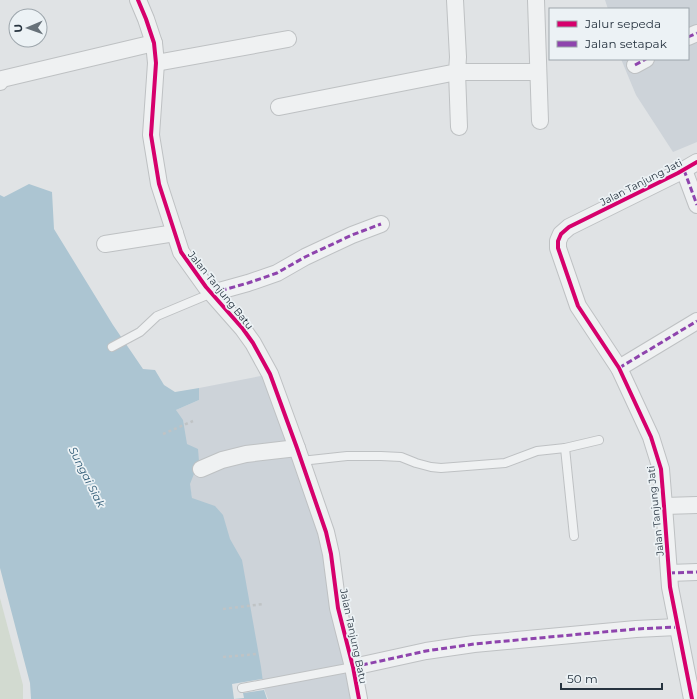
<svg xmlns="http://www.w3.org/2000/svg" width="697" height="699" font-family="Montserrat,sans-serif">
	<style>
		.built { fill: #cdd3d9 }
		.green { fill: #d2dad0 }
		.water { fill: #acc5d2 }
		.pier { fill: #e0e3e5 }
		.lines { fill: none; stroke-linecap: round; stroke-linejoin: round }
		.lane-casing { stroke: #bec1c3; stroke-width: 10 }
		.street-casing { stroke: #bec1c3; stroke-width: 18 }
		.path { stroke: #bfc3c5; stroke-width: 2.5; stroke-dasharray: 3 3; stroke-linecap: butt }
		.lane { stroke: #eff1f2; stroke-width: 8 }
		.street { stroke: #eff1f2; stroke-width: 16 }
		.quiet { stroke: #8e44ad; stroke-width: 3; stroke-dasharray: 6 3; stroke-linecap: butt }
		.cycleway-casing { stroke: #ecf2f5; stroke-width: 6 }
		.cycleway { stroke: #d6006c; stroke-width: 4 }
		.labels { text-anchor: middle; stroke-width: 3.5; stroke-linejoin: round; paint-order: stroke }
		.street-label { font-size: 10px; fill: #26333f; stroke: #ecf2f5 }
		.water-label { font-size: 11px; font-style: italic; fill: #2e5a75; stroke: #ecf2f5 }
	</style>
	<rect width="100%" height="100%" fill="#e0e3e5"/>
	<!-- built -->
	<g class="built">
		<polygon points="605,0 697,0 697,142 673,152 636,95 621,59 688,59 688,9 608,9"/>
		<polygon points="271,374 299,448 357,699 268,699 192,498 176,410 199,400 199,388"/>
	</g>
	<!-- green -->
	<polygon class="green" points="0,598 23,685 23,699 0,699"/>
	<!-- water -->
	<polygon class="water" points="29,184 52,192 54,229 113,325 143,369 155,370 164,385 175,392 199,388 199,400 176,410 183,420 187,444 198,449 199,461 190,484 192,498 215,506 223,515 230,539 242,560 261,667 264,690 267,699 31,699 30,683 0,568 0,195 4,197"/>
	<!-- pier -->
	<polygon class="pier" points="262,679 264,690 243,693 244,698 234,699 232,684"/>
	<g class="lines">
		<!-- lane casing -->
		<g class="lane-casing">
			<g id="lane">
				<polyline points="112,347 140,332 157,316 212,293"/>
				<polyline points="565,448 574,536"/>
				<polyline points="301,461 347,456 381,456 401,457 416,463 431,467 441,468 505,463 537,451 565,448 599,440"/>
				<polyline points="242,688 353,667"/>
			</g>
		</g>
		<!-- street casing -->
		<g class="street-casing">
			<g id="street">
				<polyline points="138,0 146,19 154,43 156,63 151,135 159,184 181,252 206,287 243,329 253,343 270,374 297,448 326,532 331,554 338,608 353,667 359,699"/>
				<polyline points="536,0 540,121"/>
				<polyline points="688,37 697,33"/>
				<polyline points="156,63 288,39"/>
				<polyline points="635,65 646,59"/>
				<polyline points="0,82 2,79 154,43"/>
				<polyline points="279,107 457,72 458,57 455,0"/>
				<polyline points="459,127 457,72 538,72"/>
				<polyline points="684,170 697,205"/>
				<polyline points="105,244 175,233"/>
				<polyline points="212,293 248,283 277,273 305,257 352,235 381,224"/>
				<polyline points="619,368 697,321"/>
				<polyline points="201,469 222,460 246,454 297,448"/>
				<polyline points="664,506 697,505"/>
				<polyline points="669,573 697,572"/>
				<polyline points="353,667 426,651 474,644 636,629 677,627"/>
				<polyline points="692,699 670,587 664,506 661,469 651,437 619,368 578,306 558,248 558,241 561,234 569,227 678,173 697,162"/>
			</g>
		</g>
		<!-- path -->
		<g class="path">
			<polyline points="163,434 193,421"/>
			<polyline points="223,609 263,604"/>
			<polyline points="223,657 257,654"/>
		</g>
		<!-- lane -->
		<use href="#lane" class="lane"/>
		<!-- street -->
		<use href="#street" class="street"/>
		<!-- quiet -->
		<g class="quiet">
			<polyline points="688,37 697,33"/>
			<polyline points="635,65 646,59"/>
			<polyline points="684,170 697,205"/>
			<polyline points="212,293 248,283 277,273 305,257 352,235 381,224"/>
			<polyline points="619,368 697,321"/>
			<polyline points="669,573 697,572"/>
			<polyline points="353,667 426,651 474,644 636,629 677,627"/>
		</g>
		<!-- cycleway casing -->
		<g class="cycleway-casing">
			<g id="cycleway">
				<polyline points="138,0 146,19 154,43 156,63 151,135 159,184 181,252 206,287 243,329 253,343 270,374 297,448 326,532 331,554 338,608 353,667 359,699"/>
				<polyline points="692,699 670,587 664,506 661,469 651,437 619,368 578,306 558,248 558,241 561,234 569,227 678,173 697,162"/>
			</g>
		</g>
		<!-- cycleway -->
		<use href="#cycleway" class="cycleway"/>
	</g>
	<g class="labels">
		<!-- street labels -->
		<g class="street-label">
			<text transform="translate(641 182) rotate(-27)" y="4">Jalan Tanjung Jati</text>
			<text transform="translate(221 290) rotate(51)" y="4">Jalan Tanjung Batu</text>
			<text transform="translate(655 511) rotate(-96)" y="4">Jalan Tanjung Jati</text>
			<text transform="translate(354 636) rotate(78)" y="4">Jalan Tanjung Batu</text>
		</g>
		<!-- water labels -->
		<g class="water-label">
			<text transform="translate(87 477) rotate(63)" y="4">Sungai Siak</text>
		</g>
	</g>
	<!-- legend -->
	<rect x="549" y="8" width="140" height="52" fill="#ecf2f5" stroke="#9da6ac"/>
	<rect x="557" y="21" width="20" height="6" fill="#d6006c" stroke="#9da6ac"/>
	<text x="585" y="28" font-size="12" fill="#26333f">Jalur sepeda</text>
	<rect x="557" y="41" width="20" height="6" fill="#8e44ad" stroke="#9da6ac"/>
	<text x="585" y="48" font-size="12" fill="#26333f">Jalan setapak</text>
	<!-- north arrow -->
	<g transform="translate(28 28) rotate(268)"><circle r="19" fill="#ecf2f5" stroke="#9da6ac"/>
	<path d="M0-3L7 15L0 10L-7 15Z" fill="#677179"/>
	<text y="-6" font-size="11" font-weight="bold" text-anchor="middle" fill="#26333f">U</text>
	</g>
	<!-- scale -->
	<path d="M561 683v6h101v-6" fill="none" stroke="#26333f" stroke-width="2"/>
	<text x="567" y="683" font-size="12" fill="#26333f" stroke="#ecf2f5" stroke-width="3" paint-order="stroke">50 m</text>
</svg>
